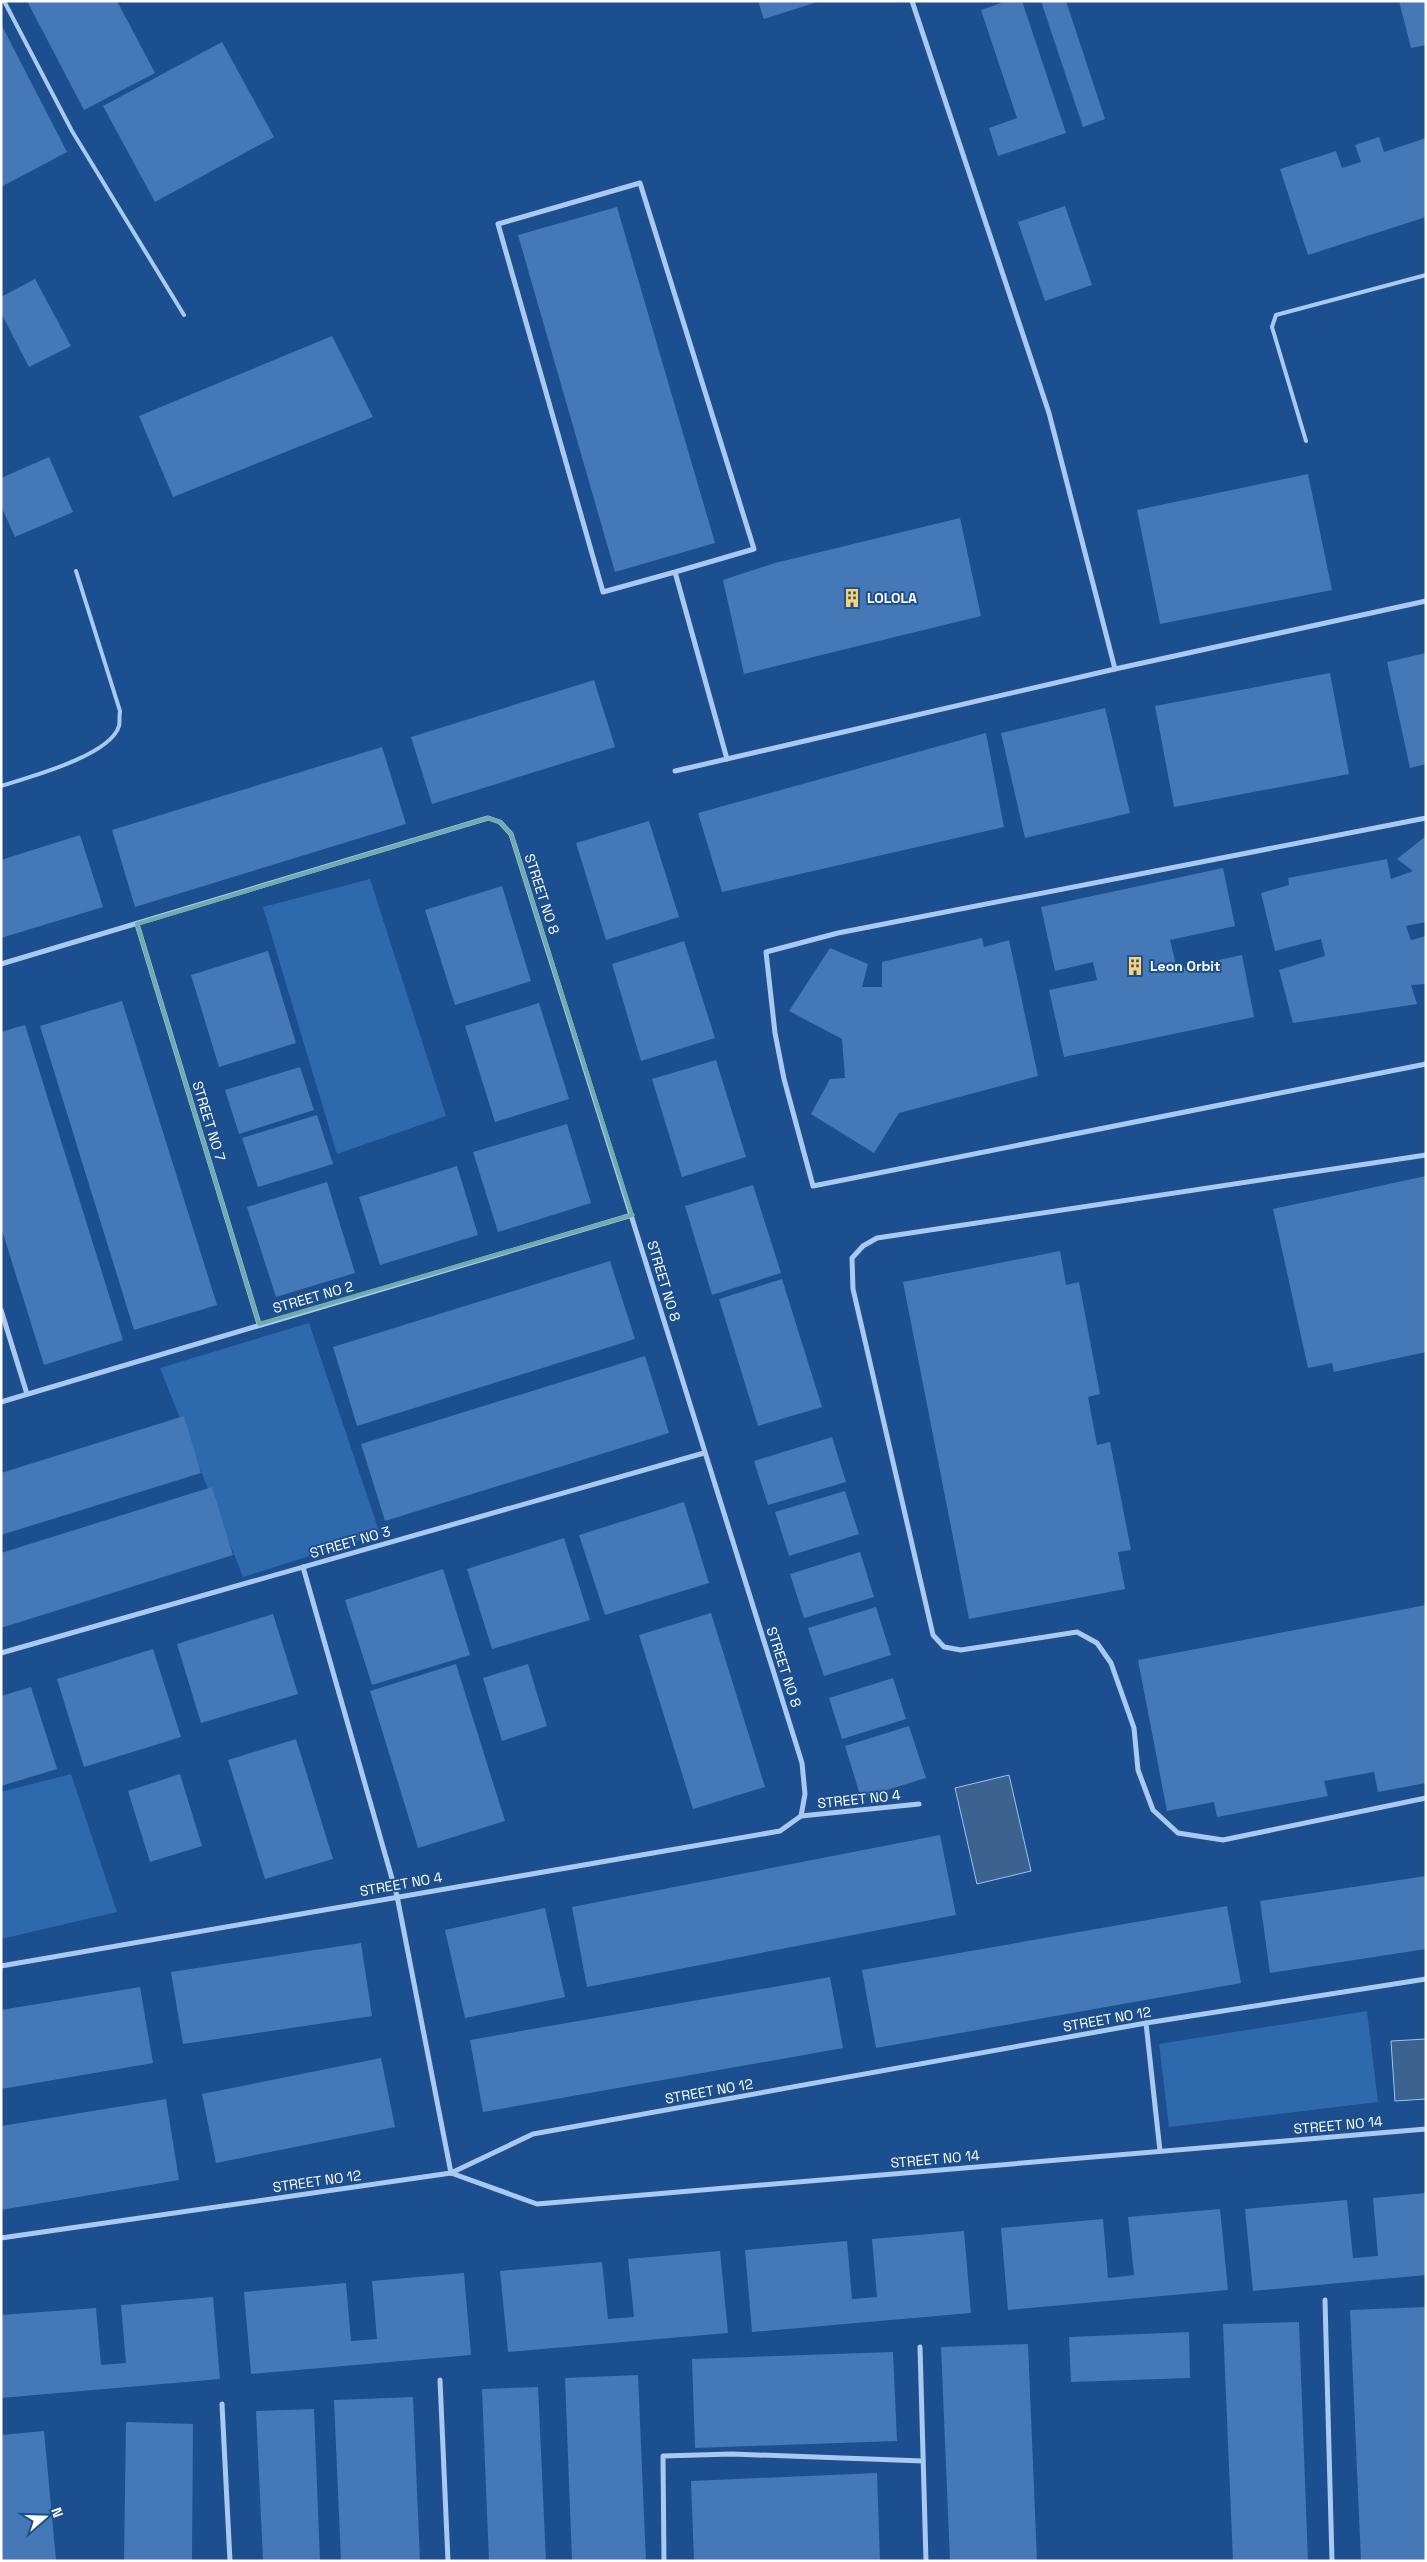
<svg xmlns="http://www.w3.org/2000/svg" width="1427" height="2562" font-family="'Space Grotesk',sans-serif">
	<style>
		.green { fill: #2e69ad }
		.water { fill: #3c6290; stroke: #9cc4f0 }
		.building { fill: #4478b7 }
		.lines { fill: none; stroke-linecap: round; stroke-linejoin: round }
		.service { stroke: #a9c9ee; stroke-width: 4 }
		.minor { stroke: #a9c9ee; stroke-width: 5 }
		.marked { fill: none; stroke: #6fada8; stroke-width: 4; stroke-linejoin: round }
		.labels { text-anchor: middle; stroke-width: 4; stroke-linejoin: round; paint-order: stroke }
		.poi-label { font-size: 14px; font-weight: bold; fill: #fff; stroke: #1b4f8f; text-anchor: start }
		.street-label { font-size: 14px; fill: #fff; stroke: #1b4f8f }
	</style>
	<rect width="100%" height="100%" fill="#1b4f8f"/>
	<!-- green -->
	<g class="green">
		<polygon points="370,879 446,1116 337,1154 263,907"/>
		<polygon points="309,1323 380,1534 243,1577 160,1368"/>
		<polygon points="71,1774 117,1912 1,1939 1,1792"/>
		<polygon points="1367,2011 1378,2102 1169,2127 1159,2044"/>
	</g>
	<!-- water -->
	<g class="water">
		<polygon points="1009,1775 1031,1871 977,1884 955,1788"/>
		<polygon points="1426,2039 1426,2099 1395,2101 1391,2041"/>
	</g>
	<!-- building -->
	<g class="building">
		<polygon points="27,1 117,1 155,73 84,110"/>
		<polygon points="758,1 817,1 817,2 764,19"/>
		<polygon points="1007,1 1022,1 1066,133 998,156 989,128 1017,118 981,10"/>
		<polygon points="1041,1 1066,1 1105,119 1083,127"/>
		<polygon points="1399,1 1426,1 1426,45 1411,48"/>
		<polygon points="1,24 67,152 1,187"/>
		<polygon points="222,42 274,137 155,202 103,106"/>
		<polygon points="1379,137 1384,152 1426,138 1426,217 1308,255 1280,169 1336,151 1342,168 1361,162 1355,145"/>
		<polygon points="1065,206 1092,285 1045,301 1018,222"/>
		<polygon points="617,207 715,543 615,572 518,235"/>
		<polygon points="35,279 71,346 29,367 1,313 1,297"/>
		<polygon points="332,336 373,417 173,497 139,416"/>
		<polygon points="49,457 73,512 15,537 1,506 1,478"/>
		<polygon points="1308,474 1332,590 1160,624 1137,510"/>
		<polygon points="960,518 981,616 744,674 723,580 775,563"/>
		<polygon points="1426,653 1426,764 1410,768 1387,662"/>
		<polygon points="1330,673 1349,774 1174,807 1155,706"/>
		<polygon points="594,680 615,747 432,804 411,737"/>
		<polygon points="1105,708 1130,813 1025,838 1001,733"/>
		<polygon points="986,733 1004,827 722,892 698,813"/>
		<polygon points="382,747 406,824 135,907 112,830"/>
		<polygon points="649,821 679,917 606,940 576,843"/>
		<polygon points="80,835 103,907 1,938 1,860"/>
		<polygon points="1426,836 1426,922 1406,926 1411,940 1426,936 1426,984 1411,985 1417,1004 1293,1023 1279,970 1325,956 1321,939 1275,951 1261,893 1289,885 1288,878 1387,859 1391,879 1413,871 1397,859"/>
		<polygon points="1223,868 1235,926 1170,940 1177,969 1242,955 1254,1017 1064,1057 1049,990 1097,980 1093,962 1055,971 1041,907"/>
		<polygon points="502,886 531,981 455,1005 425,910"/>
		<polygon points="982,938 984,947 1009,940 1038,1076 899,1113 874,1153 811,1114 830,1079 845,1078 842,1039 789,1011 830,948 868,964 862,987 882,987 882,962"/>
		<polygon points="684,941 715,1038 641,1061 612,964"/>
		<polygon points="268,951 296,1043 219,1067 191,975"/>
		<polygon points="122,1001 217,1305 134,1330 40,1026"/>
		<polygon points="539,1003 569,1099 495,1122 465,1026"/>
		<polygon points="25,1025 123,1340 44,1365 1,1227 1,1032"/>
		<polygon points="716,1060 746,1157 682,1177 652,1079"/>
		<polygon points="300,1067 314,1110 239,1134 225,1090"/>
		<polygon points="317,1115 333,1164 258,1187 242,1138"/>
		<polygon points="567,1124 591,1203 498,1232 473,1152"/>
		<polygon points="457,1166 478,1235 380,1265 359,1197"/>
		<polygon points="1426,1176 1426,1352 1334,1372 1332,1363 1308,1368 1273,1209"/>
		<polygon points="327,1182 355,1273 276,1297 247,1207"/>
		<polygon points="753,1185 781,1273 712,1295 685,1206"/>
		<polygon points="1060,1251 1066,1285 1079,1282 1100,1394 1088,1397 1097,1445 1110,1442 1131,1550 1118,1552 1125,1589 969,1619 903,1282"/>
		<polygon points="610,1261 635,1339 357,1426 333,1347"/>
		<polygon points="782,1279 822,1407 758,1426 719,1299"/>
		<polygon points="645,1356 669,1433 385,1521 361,1444"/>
		<polygon points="184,1416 201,1473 1,1535 1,1473"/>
		<polygon points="832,1437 846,1482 768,1505 754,1461"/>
		<polygon points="212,1487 233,1555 1,1628 1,1553"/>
		<polygon points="845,1491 859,1534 789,1556 775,1512"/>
		<polygon points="684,1502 709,1583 605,1615 579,1535"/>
		<polygon points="564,1538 590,1620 492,1649 467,1569"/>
		<polygon points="860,1552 874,1597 804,1618 790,1574"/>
		<polygon points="443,1569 470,1655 372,1685 345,1600"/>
		<polygon points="1426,1605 1426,1783 1378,1792 1374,1772 1324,1781 1328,1796 1217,1817 1214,1802 1167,1811 1138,1660"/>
		<polygon points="876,1607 891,1655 824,1676 808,1628"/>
		<polygon points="711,1613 765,1787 693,1809 639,1635"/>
		<polygon points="273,1614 298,1694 201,1723 177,1644"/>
		<polygon points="153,1649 181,1737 84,1767 57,1679"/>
		<polygon points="456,1664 505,1821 418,1848 370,1691"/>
		<polygon points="528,1664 547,1726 502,1741 483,1678"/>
		<polygon points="893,1678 906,1719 842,1739 829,1698"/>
		<polygon points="31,1687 57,1769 1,1786 1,1696"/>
		<polygon points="909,1726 926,1778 861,1798 845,1746"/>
		<polygon points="296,1739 333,1859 265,1879 228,1760"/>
		<polygon points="180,1774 202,1846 150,1862 128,1791"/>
		<polygon points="940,1835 956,1915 587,1987 572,1907"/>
		<polygon points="1426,1876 1426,1949 1270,1973 1260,1901"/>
		<polygon points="1227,1906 1241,1983 876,2048 862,1970"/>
		<polygon points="545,1908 565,1997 465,2018 445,1930"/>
		<polygon points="361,1943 372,2016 183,2044 171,1972"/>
		<polygon points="830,1977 843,2048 483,2112 470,2040"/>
		<polygon points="140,1987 153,2063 1,2089 1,2010"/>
		<polygon points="381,2058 395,2127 216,2163 202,2094"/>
		<polygon points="166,2099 179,2180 1,2210 1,2126"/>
		<polygon points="1426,2193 1426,2275 1253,2291 1245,2209 1347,2200 1353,2258 1378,2256 1373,2198"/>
		<polygon points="1220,2209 1228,2290 1008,2310 1001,2228 1103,2219 1108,2278 1134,2275 1128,2217"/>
		<polygon points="964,2231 971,2313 752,2332 745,2250 847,2241 852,2299 877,2297 872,2239"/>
		<polygon points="720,2251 728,2333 508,2352 500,2271 602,2262 608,2319 634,2317 628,2259"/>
		<polygon points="464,2273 471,2355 251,2374 244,2292 346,2283 351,2341 377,2339 372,2281"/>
		<polygon points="213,2297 220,2379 1,2398 1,2315 96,2308 101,2365 126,2363 121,2305"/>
		<polygon points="1426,2307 1426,2561 1361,2561 1350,2310"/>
		<polygon points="1299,2322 1308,2561 1233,2561 1223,2324"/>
		<polygon points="1189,2332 1190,2378 1071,2382 1069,2337"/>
		<polygon points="1028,2344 1037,2561 950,2561 941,2347"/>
		<polygon points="893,2352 897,2441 695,2448 692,2359"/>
		<polygon points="638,2375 646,2561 572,2561 565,2378"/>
		<polygon points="538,2387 546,2561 489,2561 482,2389"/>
		<polygon points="413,2397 420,2561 341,2561 334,2400"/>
		<polygon points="314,2409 320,2561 263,2561 256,2411"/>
		<polygon points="126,2422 193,2424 192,2561 124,2561"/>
		<polygon points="44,2431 56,2560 1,2561 1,2435"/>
		<polygon points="877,2473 880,2561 694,2561 691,2481"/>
	</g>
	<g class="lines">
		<!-- service -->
		<g class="service">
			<polyline points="4,1 72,131 184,315"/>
			<polyline points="1306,441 1272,327 1276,315 1426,275"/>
			<path d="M1 786C29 777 110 756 119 726 120 722 119 716 120 711L76 571"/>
		</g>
		<!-- minor -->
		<g class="minor">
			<polyline points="912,1 1049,413 1115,669 1426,601"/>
			<polyline points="675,572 603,592 498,224 640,183 754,549 675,572 727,759"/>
			<polyline points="675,771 1115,669"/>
			<polyline points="1426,818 838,933 766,952 775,1033 784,1079 813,1186 1426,1064"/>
			<polyline points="137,924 259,1324"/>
			<path d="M1 964 488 818 500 822 511 834C610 1143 704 1454 802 1763L805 1794 801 1816 780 1831 1 1966"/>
			<polyline points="1426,1155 877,1238 863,1246 852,1258 853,1289 933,1635 944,1647 961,1650 1077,1632 1097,1643 1111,1663 1134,1728 1138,1770 1153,1810 1178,1833 1223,1840 1426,1798"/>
			<polyline points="1,1310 27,1394"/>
			<polyline points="1,1402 632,1215"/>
			<polyline points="303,1567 397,1896 451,2173"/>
			<polyline points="1,1653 704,1453"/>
			<polyline points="801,1816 919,1804"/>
			<polyline points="1146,2023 1160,2151"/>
			<polyline points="451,2173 537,2204 1426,2129"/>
			<polyline points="1,2238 451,2173 533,2134 1146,2023 1426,1979"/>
			<polyline points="1325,2300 1332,2561"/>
			<polyline points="920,2347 926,2561"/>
			<polyline points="440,2380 448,2561"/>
			<polyline points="222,2404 230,2561"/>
			<polyline points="664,2561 663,2456 732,2454 923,2461"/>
		</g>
	</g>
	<!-- marked area -->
	<path class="marked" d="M488 818 500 822 511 834 632 1215 259 1324 137 924Z"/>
	<!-- icons -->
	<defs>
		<g id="building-bare" transform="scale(1.5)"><path d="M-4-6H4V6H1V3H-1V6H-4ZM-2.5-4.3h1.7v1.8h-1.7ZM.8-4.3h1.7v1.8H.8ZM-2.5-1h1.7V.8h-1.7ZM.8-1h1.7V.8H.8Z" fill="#ffd166" stroke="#1b4f8f" stroke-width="2.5" paint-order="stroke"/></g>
	</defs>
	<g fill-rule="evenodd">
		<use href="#building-bare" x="852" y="598"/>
		<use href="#building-bare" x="1135" y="966"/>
	</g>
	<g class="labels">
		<!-- poi labels -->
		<g class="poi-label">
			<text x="867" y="603">LOLOLA</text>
			<text x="1150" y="971">Leon Orbit</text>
		</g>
		<!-- street labels -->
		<g class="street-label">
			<text transform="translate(542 894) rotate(72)" y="5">STREET NO 8</text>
			<text transform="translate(209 1121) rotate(73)" y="5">STREET NO 7</text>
			<text transform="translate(664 1281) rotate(73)" y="5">STREET NO 8</text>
			<text transform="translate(313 1297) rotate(-16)" y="5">STREET NO 2</text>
			<text transform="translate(350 1542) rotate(-16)" y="5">STREET NO 3</text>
			<text transform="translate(784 1667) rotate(72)" y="5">STREET NO 8</text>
			<text transform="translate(859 1799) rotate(-6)" y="5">STREET NO 4</text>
			<text transform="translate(401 1884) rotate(-10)" y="5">STREET NO 4</text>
			<text transform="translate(1107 2019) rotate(-10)" y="5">STREET NO 12</text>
			<text transform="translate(709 2091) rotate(-10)" y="5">STREET NO 12</text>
			<text transform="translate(1338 2125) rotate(-5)" y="5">STREET NO 14</text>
			<text transform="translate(935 2159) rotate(-5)" y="5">STREET NO 14</text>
			<text transform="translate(317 2181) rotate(-8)" y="5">STREET NO 12</text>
		</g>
	</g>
	<!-- border -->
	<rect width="1427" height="2562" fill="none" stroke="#ffffff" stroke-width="5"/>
	<!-- north arrow -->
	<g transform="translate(45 2517) rotate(70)" stroke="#1b4f8f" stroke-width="4" paint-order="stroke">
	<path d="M0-4L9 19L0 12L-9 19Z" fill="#ffffff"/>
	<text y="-8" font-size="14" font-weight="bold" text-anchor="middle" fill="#ffffff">N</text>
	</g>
</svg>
